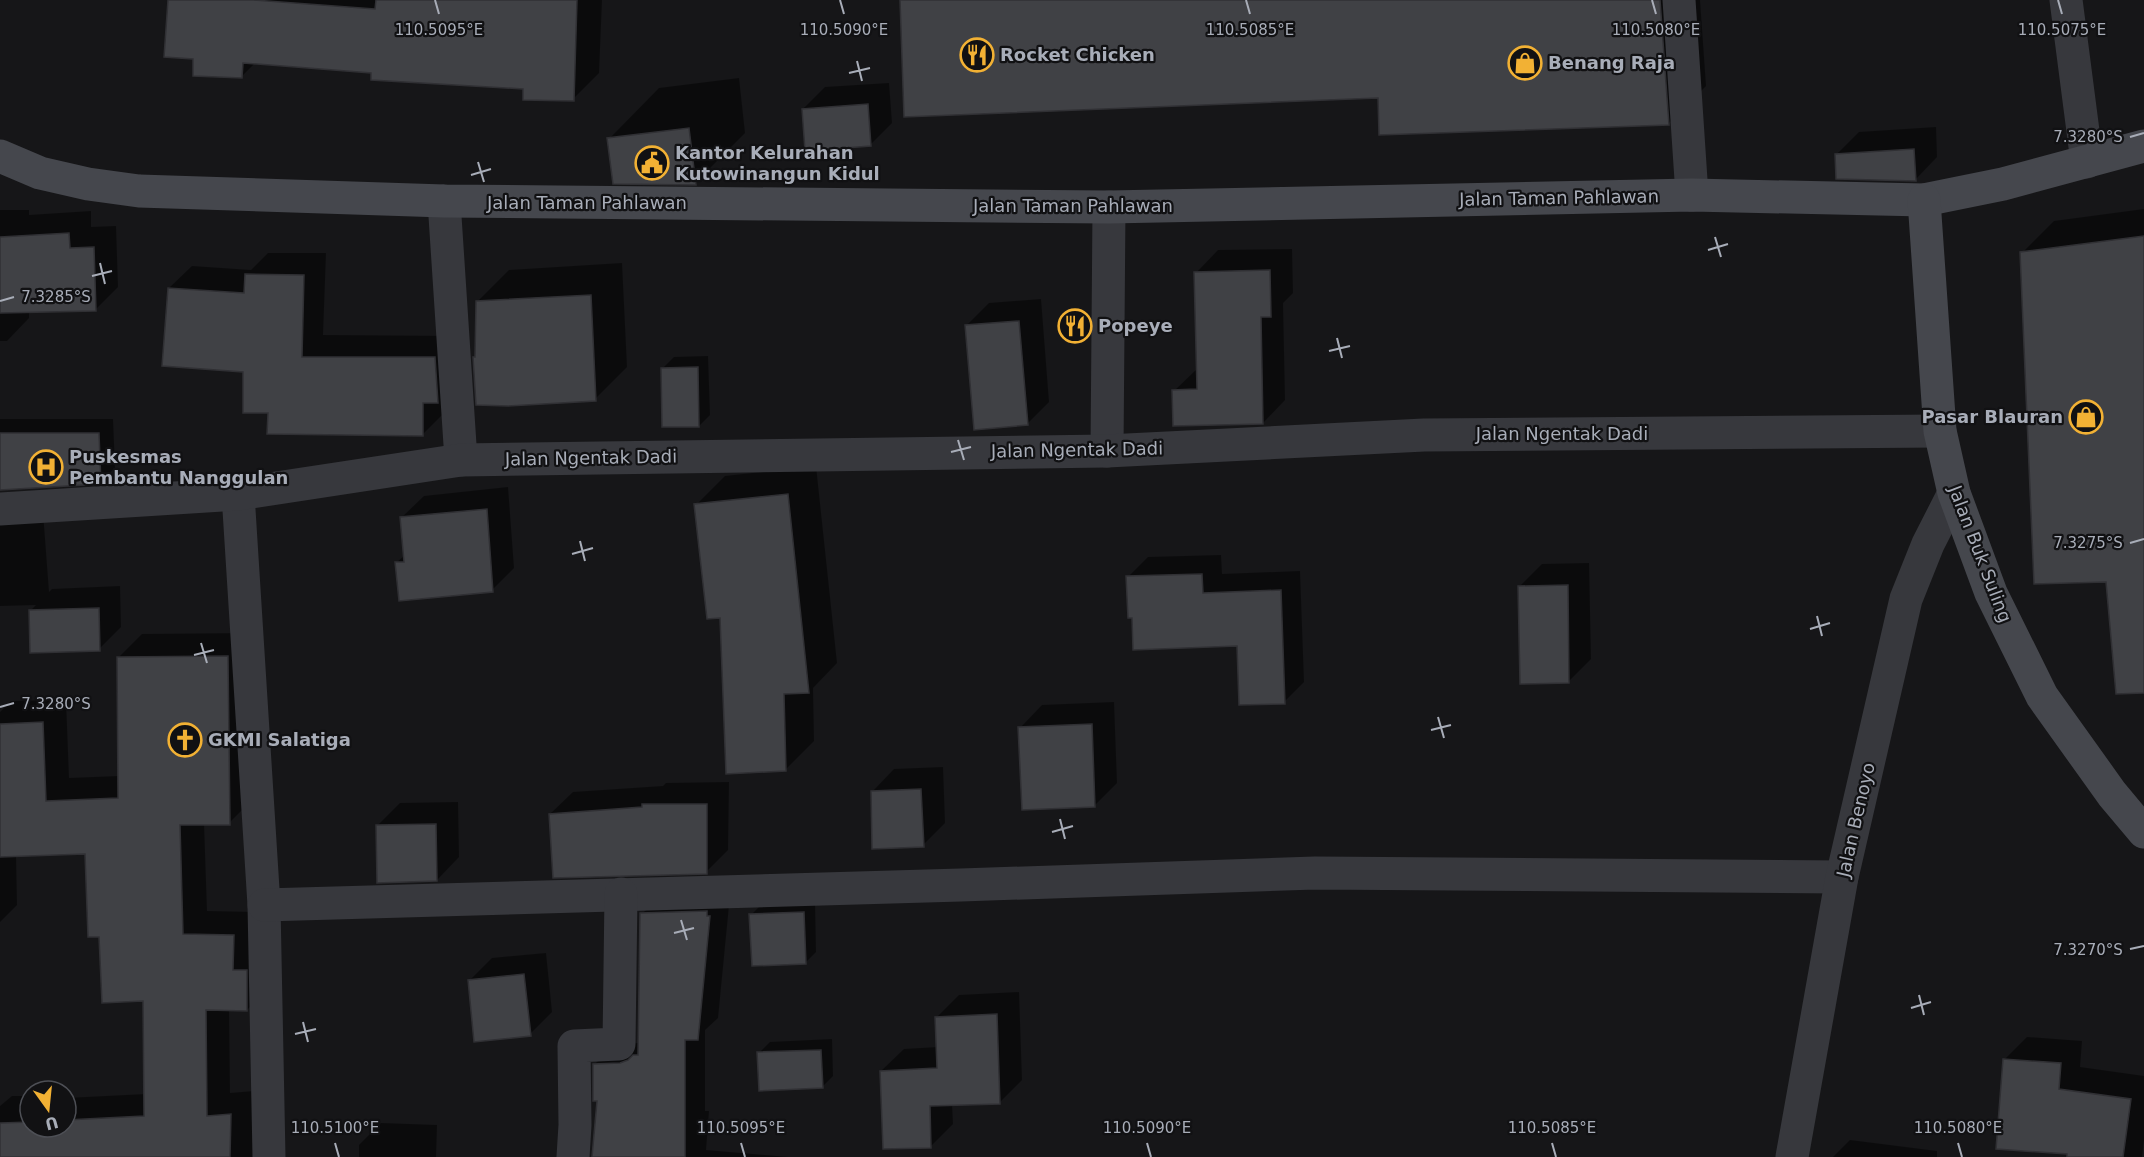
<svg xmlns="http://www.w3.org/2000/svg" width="2144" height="1157" font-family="'DejaVu Sans',sans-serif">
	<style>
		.shadow { fill: #0007 }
		.building { fill: #404145; stroke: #303034; stroke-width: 1.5 }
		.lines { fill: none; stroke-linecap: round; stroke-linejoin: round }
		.street { stroke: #37383d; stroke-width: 33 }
		.secondary { stroke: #45474d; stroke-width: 33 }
		.ticks { fill: none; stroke: #a8adb8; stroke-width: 2 }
		.labels { text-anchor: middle; stroke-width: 4.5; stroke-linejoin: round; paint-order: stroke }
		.poi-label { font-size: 18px; font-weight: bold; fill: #a8adb8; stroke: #111113; text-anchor: start }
		.street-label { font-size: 18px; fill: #a8adb8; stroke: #111113 }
		.ticks-label { font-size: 15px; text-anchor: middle; fill: #a8adb8; stroke: #111113; stroke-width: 4.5; stroke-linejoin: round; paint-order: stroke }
	</style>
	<rect width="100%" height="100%" fill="#161618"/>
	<!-- shadow -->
	<g class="shadow">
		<polygon points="170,0 602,0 599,73 573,99 525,87 373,72 255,63 242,76 195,58"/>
		<polygon points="902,0 1700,0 1706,86 1668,124 1379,96"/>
		<polygon points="739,78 745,133 695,183 609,139 659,88"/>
		<polygon points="889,83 892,123 870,145 803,109 825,87"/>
		<polygon points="1936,127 1937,157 1915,180 1837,154 1859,132"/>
		<polygon points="2144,209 2144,665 2022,253 2054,221"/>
		<polygon points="0,210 29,210 29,215 91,211 91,227 116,226 118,287 96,309 29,311 29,318 7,341 0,341"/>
		<polygon points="1292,249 1293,293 1283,303 1285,400 1263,423 1174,391 1198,368 1196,273 1218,250"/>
		<polygon points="268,253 326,253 323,335 457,336 444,413 422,435 269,411 245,371 169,288 192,266 251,270"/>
		<polygon points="622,263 627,367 595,399 477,356 477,302 509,270"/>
		<polygon points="1041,299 1049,402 1027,424 966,326 989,303"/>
		<polygon points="708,356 710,415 699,426 663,368 674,357"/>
		<polygon points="0,419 113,419 115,468 100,482 0,489"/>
		<polygon points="816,466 837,663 813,688 814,741 785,770 721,616 696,505 725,476"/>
		<polygon points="508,487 514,568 492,590 396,563 405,555 401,518 424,496"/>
		<polygon points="0,506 43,512 49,592 52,589 120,586 121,627 99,649 30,611 36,605 0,606"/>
		<polygon points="1221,555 1222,574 1300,571 1304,682 1284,702 1238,644 1133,616 1128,577 1148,557"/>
		<polygon points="1589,563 1591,659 1569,681 1520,586 1542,564"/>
		<polygon points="251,633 253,799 229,823 204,823 207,911 257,912 270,986 247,1010 229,1009 230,1093 254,1091 255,1157 0,1157 0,1106 12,1096 30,1096 30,1127 66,1127 66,1098 146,1094 145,999 100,935 86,852 16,855 17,905 0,922 0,712 11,701 66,700 69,778 119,776 118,658 142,634"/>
		<polygon points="1114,702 1117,783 1094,806 1020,728 1042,705"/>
		<polygon points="943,767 945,823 923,845 872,792 894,769"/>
		<polygon points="729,782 728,850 706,872 550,814 573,792 663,786 666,783"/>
		<polygon points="458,802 459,857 437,880 377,826 400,803"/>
		<polygon points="663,893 730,895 718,1018 705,1030 705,1111 709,1111 706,1150 788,1157 593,1157 599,1100 594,1065 615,1044 640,1043 642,914"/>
		<polygon points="815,902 816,952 805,963 751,915 762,904"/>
		<polygon points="546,953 552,1012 530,1034 469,981 492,958"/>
		<polygon points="1019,992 1022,1080 999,1103 952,1104 953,1124 931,1146 881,1071 904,1049 938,1047 937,1017 959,995"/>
		<polygon points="2027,1037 2082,1041 2080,1067 2144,1076 2144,1140 2142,1157 2068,1157 2069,1153 2004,1060"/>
		<polygon points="832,1039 833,1076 822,1087 759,1053 770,1042"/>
		<polygon points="381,1123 437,1125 436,1157 359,1157 359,1145"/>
		<polygon points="1850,1140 1937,1151 1937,1157 1833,1157"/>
	</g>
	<!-- building -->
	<g class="building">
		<polygon points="168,0 254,0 375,9 376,0 577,0 574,101 523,100 523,89 371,80 371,73 243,63 242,78 193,76 193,59 164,57"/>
		<polygon points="900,0 1660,0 1669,125 1379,135 1378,98 904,117"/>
		<polygon points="868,104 871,146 805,151 802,109"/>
		<polygon points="689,128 696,185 613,184 607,138"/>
		<polygon points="1914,149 1916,181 1836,179 1835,154"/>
		<polygon points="69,233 70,248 94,247 96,311 0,313 0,237"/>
		<polygon points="2144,236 2144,693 2116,694 2106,582 2034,584 2020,252"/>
		<polygon points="1270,270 1271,317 1261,317 1263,424 1173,426 1172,390 1197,389 1194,272"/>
		<polygon points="245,274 304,275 302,357 435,357 438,403 423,403 423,436 267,434 268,413 243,413 243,372 162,366 168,288 244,293"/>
		<polygon points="591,295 596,401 508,406 476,405 473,357 475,357 476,301"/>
		<polygon points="1019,321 1028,425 974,430 965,325"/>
		<polygon points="698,367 699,427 662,427 661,368"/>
		<polygon points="0,433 99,433 101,484 0,490"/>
		<polygon points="788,494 809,693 784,694 786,771 726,774 720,618 707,619 694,504"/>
		<polygon points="487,509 493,592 399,601 395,562 404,562 400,517"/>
		<polygon points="1202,574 1203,593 1281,590 1285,704 1239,705 1237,646 1133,650 1132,618 1128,618 1126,576"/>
		<polygon points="1568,585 1569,683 1520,684 1518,586"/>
		<polygon points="99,608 100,651 30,653 29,610"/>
		<polygon points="228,656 230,825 180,825 183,934 234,935 233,970 247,970 247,1011 206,1010 207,1116 231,1114 230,1157 0,1157 0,1123 30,1122 30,1127 66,1127 66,1120 144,1116 143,1001 102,1003 99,937 88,937 85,854 0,857 0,724 43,722 46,801 118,798 117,657"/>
		<polygon points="1092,724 1095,807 1022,810 1018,727"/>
		<polygon points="921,789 924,847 872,849 871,791"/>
		<polygon points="642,804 707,804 707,874 553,878 549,814 642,807"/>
		<polygon points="436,824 437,881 377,883 376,825"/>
		<polygon points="707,911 707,916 710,916 698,1040 685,1040 685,1157 592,1157 597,1101 593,1101 593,1064 620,1063 628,1060 633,1055 638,1055 640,913"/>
		<polygon points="804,912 806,964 752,966 749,914"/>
		<polygon points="524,974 531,1036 474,1042 468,980"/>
		<polygon points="997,1014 1000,1104 930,1106 931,1148 883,1149 880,1071 937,1068 935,1017"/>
		<polygon points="821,1050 823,1088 759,1091 757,1052"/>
		<polygon points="2003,1059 2061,1063 2059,1089 2131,1099 2123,1157 2067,1157 2067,1154 1996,1149"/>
	</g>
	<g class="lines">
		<!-- street -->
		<g class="street">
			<polyline points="1679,0 1692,195"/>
			<polyline points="2066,0 2087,162"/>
			<polyline points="444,201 461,460"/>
			<polyline points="1107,451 1109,207"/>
			<polyline points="238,494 264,905 269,1157"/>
			<polyline points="0,509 238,494 461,460 1107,451 1424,435 1940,431"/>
			<polyline points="264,905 961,885 1315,873 1842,877"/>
			<polyline points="573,1157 575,1125 574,1046 619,1044 621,894"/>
			<polyline points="1792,1157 1842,877 1906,599 1928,544 1954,493"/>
		</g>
		<!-- secondary -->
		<g class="secondary">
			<polyline points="0,156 40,173 88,184 139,191 444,201 1109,207 1692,195 1924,200 2003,184 2144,146"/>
			<polyline points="1924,200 1940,431 1954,493 1991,593 2042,696 2112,794 2144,832"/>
		</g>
	</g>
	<!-- ticks -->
	<path class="ticks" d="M435 0 439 14M840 0 844 14M1246 0 1250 14M1652 0 1656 14M2058 0 2062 14M857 61 862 81M849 73 870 68M2130 137 2144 133M478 162 484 182M471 175 491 169M1715 237 1721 257M1708 250 1728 244M100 263 105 284M92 276 112 271M0 301 14 297M1337 338 1342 358M1329 351 1350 346M958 440 964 460M951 452 971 447M580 541 585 561M2130 543 2144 539M572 554 593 548M1817 616 1822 636M1810 629 1830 623M201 643 207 663M194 655 214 650M0 707 14 703M1438 717 1444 738M1431 730 1451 725M1060 819 1065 839M1052 832 1073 826M681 920 687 940M674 933 694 928M2130 949 2144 946M1919 995 1924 1015M1911 1008 1931 1002M303 1022 308 1042M295 1034 316 1029M335 1143 339 1157M741 1143 745 1157M1147 1143 1151 1157M1552 1143 1556 1157M1958 1143 1962 1157"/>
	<!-- icons -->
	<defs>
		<g id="restaurant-ring" transform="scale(1.725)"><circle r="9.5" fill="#111113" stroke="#f2b134" stroke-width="1.5"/><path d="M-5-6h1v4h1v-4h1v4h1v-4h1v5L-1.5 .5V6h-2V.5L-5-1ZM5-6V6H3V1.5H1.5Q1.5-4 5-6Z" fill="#f2b134"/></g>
		<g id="shop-ring" transform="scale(1.725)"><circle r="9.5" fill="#111113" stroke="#f2b134" stroke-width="1.5"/><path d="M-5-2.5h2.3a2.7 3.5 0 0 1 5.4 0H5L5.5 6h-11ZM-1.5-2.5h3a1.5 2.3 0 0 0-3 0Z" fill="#f2b134"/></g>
		<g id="civic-ring" transform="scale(1.725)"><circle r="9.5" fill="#111113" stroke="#f2b134" stroke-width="1.5"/><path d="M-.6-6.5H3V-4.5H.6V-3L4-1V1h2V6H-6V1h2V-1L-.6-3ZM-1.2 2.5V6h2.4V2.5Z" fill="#f2b134"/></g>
		<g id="hospital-ring" transform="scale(1.725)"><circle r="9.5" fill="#111113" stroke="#f2b134" stroke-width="1.5"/><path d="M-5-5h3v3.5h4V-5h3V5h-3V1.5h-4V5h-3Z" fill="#f2b134"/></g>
		<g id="church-ring" transform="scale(1.725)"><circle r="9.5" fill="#111113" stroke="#f2b134" stroke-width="1.5"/><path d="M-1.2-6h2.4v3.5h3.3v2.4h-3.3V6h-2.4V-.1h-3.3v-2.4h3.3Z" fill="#f2b134"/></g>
	</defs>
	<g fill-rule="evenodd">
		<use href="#restaurant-ring" x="977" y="55"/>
		<use href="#shop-ring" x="1525" y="63"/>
		<use href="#civic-ring" x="652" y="163"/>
		<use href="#restaurant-ring" x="1075" y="326"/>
		<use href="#shop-ring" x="2086" y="417"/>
		<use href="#hospital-ring" x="46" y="467"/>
		<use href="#church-ring" x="185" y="740"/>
	</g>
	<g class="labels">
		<!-- poi labels -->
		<g class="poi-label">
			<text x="1000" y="61">Rocket Chicken</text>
			<text x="1548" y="69">Benang Raja</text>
			<text x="675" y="159">Kantor Kelurahan<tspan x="675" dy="21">Kutowinangun Kidul</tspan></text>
			<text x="1098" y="332">Popeye</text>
			<text x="2063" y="423" text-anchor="end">Pasar Blauran</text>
			<text x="69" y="463">Puskesmas<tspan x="69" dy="21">Pembantu Nanggulan</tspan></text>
			<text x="208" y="746">GKMI Salatiga</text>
		</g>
		<!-- street labels -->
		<g class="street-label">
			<text transform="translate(1559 198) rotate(-1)" y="6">Jalan Taman Pahlawan</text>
			<text x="587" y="209">Jalan Taman Pahlawan</text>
			<text x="1073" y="212">Jalan Taman Pahlawan</text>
			<text x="1562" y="440">Jalan Ngentak Dadi</text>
			<text transform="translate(1077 450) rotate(-1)" y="6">Jalan Ngentak Dadi</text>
			<text transform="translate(591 458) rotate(-1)" y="6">Jalan Ngentak Dadi</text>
			<text transform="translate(1980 554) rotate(69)" y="6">Jalan Buk Suling</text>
			<text transform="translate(1856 820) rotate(-77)" y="6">Jalan Benoyo</text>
		</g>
	</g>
	<g class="ticks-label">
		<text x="439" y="35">110.5095°E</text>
		<text x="844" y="35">110.5090°E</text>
		<text x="1250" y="35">110.5085°E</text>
		<text x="1656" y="35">110.5080°E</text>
		<text x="2062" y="35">110.5075°E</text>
		<text x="2088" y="142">7.3280°S</text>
		<text x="56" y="302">7.3285°S</text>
		<text x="2088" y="548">7.3275°S</text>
		<text x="56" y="709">7.3280°S</text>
		<text x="2088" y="955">7.3270°S</text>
		<text x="335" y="1133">110.5100°E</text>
		<text x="741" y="1133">110.5095°E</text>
		<text x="1147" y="1133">110.5090°E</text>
		<text x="1552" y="1133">110.5085°E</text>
		<text x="1958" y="1133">110.5080°E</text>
	</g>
	<!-- north arrow -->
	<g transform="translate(48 1109) rotate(165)"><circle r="28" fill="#111113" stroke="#4d4f55" stroke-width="1.5"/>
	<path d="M0-4.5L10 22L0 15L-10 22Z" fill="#f2b134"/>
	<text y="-9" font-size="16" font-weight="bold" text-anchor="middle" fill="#a8adb8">U</text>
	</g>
</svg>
